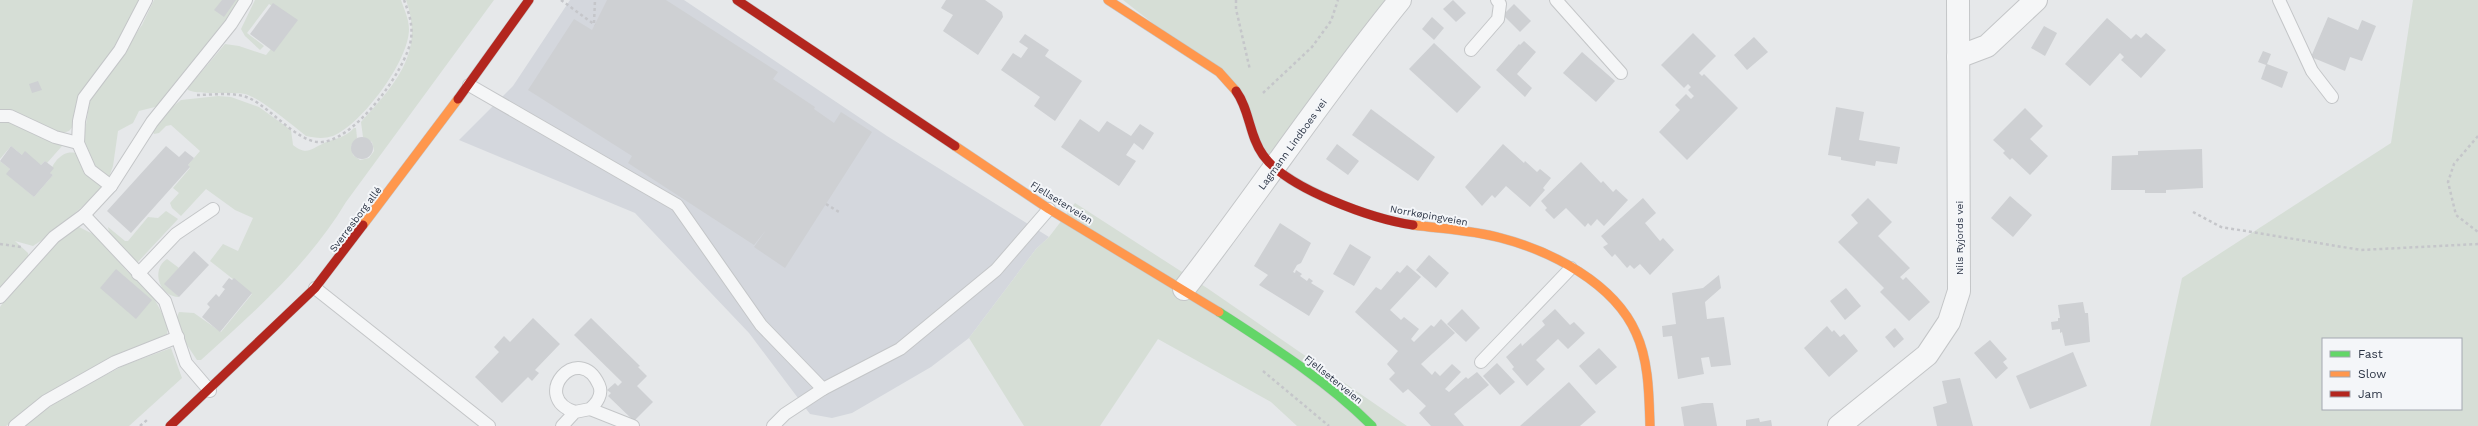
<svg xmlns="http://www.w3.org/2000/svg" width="2478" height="426" font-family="'Work Sans',sans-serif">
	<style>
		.built { fill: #d4d7dd }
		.green { fill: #d6ded6; fill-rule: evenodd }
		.building { fill: #ced0d3 }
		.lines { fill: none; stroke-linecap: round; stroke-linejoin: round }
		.lane-casing { stroke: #c4c6c8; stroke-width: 14 }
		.street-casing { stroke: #c4c6c8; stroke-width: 24 }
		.fast-casing { stroke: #c4c6c8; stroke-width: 10 }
		.slow-casing { stroke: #c4c6c8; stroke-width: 10 }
		.jam-casing { stroke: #c4c6c8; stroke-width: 10 }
		.path { stroke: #c5c6ca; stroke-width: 2.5; stroke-dasharray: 3 3; stroke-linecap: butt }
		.lane { stroke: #f5f6f7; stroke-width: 12 }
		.street { stroke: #f5f6f7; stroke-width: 22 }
		.fast { stroke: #63d668; stroke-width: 9 }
		.slow { stroke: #ff974d; stroke-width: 9 }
		.jam { stroke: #b3261e; stroke-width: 9 }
		.labels { text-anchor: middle; stroke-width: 4; stroke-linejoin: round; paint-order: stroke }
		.street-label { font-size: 10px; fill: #2b3445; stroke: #f4f6f9 }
	</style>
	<rect width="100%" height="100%" fill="#e6e8ea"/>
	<!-- built -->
	<polygon class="built" points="570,0 684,0 887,136 1049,237 1036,249 969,338 931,367 852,413 832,418 810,414 749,333 635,213 459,140 513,86"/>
	<!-- green -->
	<g class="green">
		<polygon points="0,0 143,0 117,44 85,86 74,125 69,131 63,133 55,131 23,116 0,112"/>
		<path d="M154 0H241L223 27 159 106 139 111 133 123 118 131 113 166 105 188 84 205 75 213 71 221 33 246 15 241 28 253 29 258 0 289V161L10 169 7 174 34 197 53 175 50 173C53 162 63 150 75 153L85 131 90 99 142 25Z"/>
		<path d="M255 0H401C404 9 409 19 409 29 409 61 362 124 333 136 324 139 315 138 306 136 292 125 260 98 245 94 232 91 194 96 187 89L225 44 239 46 266 55 293 22 269 4 247 33 264 46 260 50 245 36 241 29Z"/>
		<path d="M406 0H494L346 202C309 264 254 312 201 360H197L185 342 177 317 179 312 194 313 221 332 252 294 210 261 223 244 238 251 253 218 235 210 206 189 181 216 172 208 170 203 179 193 173 188 190 168 188 165 200 151 171 125 166 126 159 133 154 134 152 130 166 112 181 100 218 96 231 97 259 107 291 130 293 145C307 156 311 149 324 143 336 138 345 138 354 128H356L357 138 351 146 353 155 360 160 369 158 374 151 372 142 363 137 361 122C395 84 425 53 406 0Z"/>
		<polygon points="1123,0 1402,0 1275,168 1232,85"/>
		<path d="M2413 0H2478V426H2150L2182 278 2391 143ZM2323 339H2461V409H2323Z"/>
		<path d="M0 120C21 122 44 135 62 146L47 163 45 161 41 165 22 155 11 146 0 159Z"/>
		<polygon points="1075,203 1207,288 1407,426 1297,426 1271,402 1158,339 1100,426 1024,426 969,338 1036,249 1049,237"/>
		<polygon points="166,211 178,219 136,264 110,236 108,227 125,241 128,241 148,217 158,218"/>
		<path d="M77 226 95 235 126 270 150 291 163 315 168 329 167 334 59 387 6 426H0V307C21 277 48 248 77 226Z"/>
		<path d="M167 259 179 268 165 284 179 297C160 297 150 270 167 259Z"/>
		<polygon points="171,348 182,378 129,426 24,426 66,395 125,365"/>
	</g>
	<!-- building -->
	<g class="building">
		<polygon points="222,0 236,0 224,17 214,10"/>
		<polygon points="607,0 666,0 778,72 773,79 815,107 814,109 834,123 841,112 872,132 785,268 754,247 766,230 754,245 628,163 632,156 528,90 574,19 592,30"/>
		<polygon points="946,0 985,0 1002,12 1003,17 978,55 943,31 953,15 941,8"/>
		<polygon points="1453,0 1466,13 1456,22 1443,9"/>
		<polygon points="273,3 298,20 274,52 250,34"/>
		<polygon points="1514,4 1531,21 1520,32 1503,15"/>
		<polygon points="1432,17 1444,28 1434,40 1422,29"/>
		<polygon points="2328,17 2358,30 2362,20 2376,26 2362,61 2350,57 2345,71 2311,57"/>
		<polygon points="2107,18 2131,39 2136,34 2141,38 2146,33 2166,50 2141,78 2121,60 2124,57 2120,53 2090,86 2065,64"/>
		<polygon points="2044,26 2057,33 2045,56 2031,48"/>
		<polygon points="1693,33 1716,56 1699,73 1702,76 1704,74 1738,108 1687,160 1659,132 1680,110 1675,105 1686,94 1691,99 1694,96 1688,90 1691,87 1688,84 1684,88 1661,65"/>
		<polygon points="1025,34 1049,50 1045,56 1082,81 1055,121 1034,106 1040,97 1001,70 1013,53 1021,58 1028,48 1019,42"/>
		<polygon points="1754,37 1768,52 1747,70 1734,55"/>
		<polygon points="1524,41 1536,52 1517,74 1532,88 1525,97 1496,70 1519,44 1520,45"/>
		<polygon points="1434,43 1481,87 1457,113 1409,69"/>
		<polygon points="2263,51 2271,54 2267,64 2288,72 2282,88 2261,79 2266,65 2258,62"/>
		<polygon points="1582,52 1615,81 1596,102 1563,73"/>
		<polygon points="38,81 42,90 32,93 29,84"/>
		<polygon points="1836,107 1864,112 1859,140 1900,147 1897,164 1876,161 1875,166 1841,160 1841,157 1828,155"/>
		<polygon points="2025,108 2043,126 2030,139 2048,156 2030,175 2012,158 2010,160 2003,153 2005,151 1993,140"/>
		<polygon points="1371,109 1435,157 1418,181 1352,135"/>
		<polygon points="1080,119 1099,132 1107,121 1131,136 1140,124 1154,133 1143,150 1134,143 1126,155 1136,161 1119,186 1061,147"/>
		<circle cx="362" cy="148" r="11"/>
		<polygon points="1337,144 1359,161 1348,175 1326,159"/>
		<polygon points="1503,144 1524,163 1525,161 1537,172 1540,169 1551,178 1543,188 1545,190 1530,207 1506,186 1495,198 1492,195 1482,206 1465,187"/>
		<polygon points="11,146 22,155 25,151 41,165 45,161 54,168 50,173 53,175 34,197 6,174 10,169 0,161"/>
		<polygon points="166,146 179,157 185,151 194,158 188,165 190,167 131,233 107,211"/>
		<polygon points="2202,149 2203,188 2166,190 2166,193 2145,193 2145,190 2111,190 2112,156 2138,155 2138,151"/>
		<polygon points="1581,162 1601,183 1603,181 1613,192 1616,189 1628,200 1604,226 1597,219 1591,226 1588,223 1585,227 1566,208 1554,219 1545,210 1547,208 1541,201"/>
		<polygon points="2010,196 2032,215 2013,237 1991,218"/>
		<polygon points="1643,198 1656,213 1645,223 1660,241 1663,238 1674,250 1650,275 1640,264 1634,269 1630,265 1627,268 1615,254 1612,257 1603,247 1608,244 1601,236"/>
		<polygon points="1868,198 1892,222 1878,236 1910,268 1900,277 1903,280 1906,277 1930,302 1909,321 1880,292 1884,288 1838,242 1858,223 1851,215"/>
		<polygon points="1280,223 1311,243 1301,263 1297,265 1293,272 1295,273 1296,270 1302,274 1300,276 1307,281 1309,278 1313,281 1311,283 1324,291 1309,316 1259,285 1268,275 1254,266"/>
		<polygon points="1350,244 1371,257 1354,286 1333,274"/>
		<polygon points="194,251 209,265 179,297 164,284"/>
		<polygon points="1429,255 1449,273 1436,288 1416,270"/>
		<polygon points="1407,265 1421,277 1390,310 1401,320 1404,317 1419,329 1411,339 1414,342 1431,325 1434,327 1441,319 1455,333 1421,364 1432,375 1435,371 1440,376 1452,364 1461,372 1445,389 1449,392 1466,377 1468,379 1477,372 1489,385 1454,414 1464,426 1431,426 1419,413 1426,406 1408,389 1403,393 1389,379 1395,373 1387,364 1398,351 1355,312 1376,287 1381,290 1397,271 1400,273"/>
		<polygon points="116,269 152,300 136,319 100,288"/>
		<polygon points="1719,275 1721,288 1705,302 1707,319 1724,317 1731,365 1711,367 1709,357 1701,358 1704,374 1678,379 1672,336 1663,337 1662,326 1676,324 1672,293 1703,288"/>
		<polygon points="229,278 232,280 234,278 252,293 220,332 202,317 210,307 207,304 216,294 219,297 225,289 222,287"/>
		<polygon points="1846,288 1861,306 1845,320 1830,301"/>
		<polygon points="2083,302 2085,313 2088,313 2090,342 2065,346 2062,332 2060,333 2060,329 2052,330 2051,322 2058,321 2058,318 2060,318 2058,305"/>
		<polygon points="1462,309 1480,328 1466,342 1447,324"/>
		<polygon points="1555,309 1570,325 1574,322 1585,333 1568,349 1558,339 1536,360 1545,369 1527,386 1512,369 1514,367 1506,357 1521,343 1522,346 1545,325 1542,321"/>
		<polygon points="533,318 560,344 535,370 539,373 532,381 528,377 502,403 475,377 499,352 494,347 504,336 510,342"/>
		<polygon points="591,318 640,366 638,367 647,376 637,386 653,402 634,421 608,396 611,393 607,390 615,383 618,386 622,382 574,335"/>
		<polygon points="1827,326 1832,332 1834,330 1840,337 1844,334 1858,351 1829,377 1804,348"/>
		<polygon points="1895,328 1904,339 1894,348 1885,337"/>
		<polygon points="1990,340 2007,359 2003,362 2008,368 1996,379 1974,353"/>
		<polygon points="1599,348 1617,367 1596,385 1579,366"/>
		<polygon points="2073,352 2087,386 2030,409 2016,376"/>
		<polygon points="1497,363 1515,382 1500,395 1483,376"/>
		<polygon points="1960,378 1973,426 1937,426 1933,407 1947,403 1942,381"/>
		<polygon points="1569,382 1596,412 1580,426 1520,426"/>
		<polygon points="1703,403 1713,403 1717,426 1684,426 1681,407"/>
		<polygon points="1759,418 1760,422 1771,420 1772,426 1746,426 1746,420"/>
	</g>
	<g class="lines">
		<!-- lane casing -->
		<g class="lane-casing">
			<g id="lane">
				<polyline points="1556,0 1621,73"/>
				<polyline points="2279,0 2312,71 2332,97"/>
				<polyline points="1471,50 1498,19 1500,4 1497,0"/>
				<polyline points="469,85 677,205 761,325 823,389"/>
				<polyline points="0,116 10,116 55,137 78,143"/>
				<polyline points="111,186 90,170 78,143 79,121 84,98 120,50 146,0"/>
				<polyline points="84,215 111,186 152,122 231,24 246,0"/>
				<polyline points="138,274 176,234 213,209"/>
				<polyline points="315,288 489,426"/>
				<polyline points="0,297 54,237 84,215 165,301 186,363 210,391"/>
				<polyline points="1481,362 1571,268"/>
				<polyline points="590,409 633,426"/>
				<polyline points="15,426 46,401 115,362 178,337"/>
				<path d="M562 426 575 412 590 409C597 403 603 394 599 385 579 340 529 397 575 412"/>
				<polyline points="773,426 785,414 823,389 900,349 996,270 1049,209"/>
			</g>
		</g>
		<!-- street casing -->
		<g class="street-casing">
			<g id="street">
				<polyline points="1958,57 1987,46 2036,0"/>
				<path d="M1184 289C1258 194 1324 93 1400 0"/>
				<polyline points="1839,426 1927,355 1949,322 1959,291 1958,0"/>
			</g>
		</g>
		<!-- fast casing -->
		<g class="fast-casing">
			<path id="fast" d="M1219 312C1273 347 1327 381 1372 426"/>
		</g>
		<!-- slow casing -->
		<g class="slow-casing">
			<g id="slow">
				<polyline points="1108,0 1219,72 1236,91"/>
				<polyline points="955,146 1049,209 1219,312"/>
				<polyline points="363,225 458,99"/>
				<path d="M1413 225C1443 229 1472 230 1501 238 1551 251 1614 283 1636 333 1649 361 1649 396 1650 426"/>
			</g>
		</g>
		<!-- jam casing -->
		<g class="jam-casing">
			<g id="jam">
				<polyline points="737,0 955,146"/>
				<path d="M1236 91C1250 110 1249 136 1263 155 1287 189 1373 219 1413 225"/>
				<polyline points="458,99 529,0"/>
				<polyline points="170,426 315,288 363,225"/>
			</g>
		</g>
		<!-- path -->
		<g class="path">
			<polyline points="561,0 595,25"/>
			<polyline points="1236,0 1236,9 1250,70"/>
			<polyline points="594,23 595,0"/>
			<polyline points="1263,93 1312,47 1331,21 1338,0"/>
			<path d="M197 95C214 95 235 91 251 99 271 109 295 139 317 142 352 146 407 69 411 39 413 25 409 13 404 0"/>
			<polyline points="2478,136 2454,164 2448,182 2456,215 2478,232"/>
			<polyline points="826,204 839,212"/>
			<polyline points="2193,212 2221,227 2361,250 2478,244"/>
			<polyline points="0,244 21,247"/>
			<polyline points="1263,371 1329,426"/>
			<polyline points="140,426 147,420"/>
		</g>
		<!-- lane -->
		<use href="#lane" class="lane"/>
		<!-- street -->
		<use href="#street" class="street"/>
		<!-- fast -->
		<use href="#fast" class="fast"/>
		<!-- slow -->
		<use href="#slow" class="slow"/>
		<!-- jam -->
		<use href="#jam" class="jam"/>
	</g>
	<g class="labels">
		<!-- street labels -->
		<g class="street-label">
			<text transform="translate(1292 144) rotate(-54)" y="4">Lagmann Lindboes vei</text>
			<text transform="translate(1062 202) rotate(32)" y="4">Fjellseterveien</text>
			<text transform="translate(1429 215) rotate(10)" y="4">Norrkøpingveien</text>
			<text transform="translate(355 219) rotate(-53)" y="4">Sverresborg allé</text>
			<text transform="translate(1959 238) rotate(-90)" y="4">Nils Ryjords vei</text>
			<text transform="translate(1334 379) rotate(39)" y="4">Fjellseterveien</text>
		</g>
	</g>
	<!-- legend -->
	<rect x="2322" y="338" width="140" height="72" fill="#f4f6f9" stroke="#a4a8b1"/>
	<rect x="2330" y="351" width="20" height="6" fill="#63d668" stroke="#a4a8b1"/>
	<text x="2358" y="358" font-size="12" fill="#2b3445">Fast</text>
	<rect x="2330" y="371" width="20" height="6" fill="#ff974d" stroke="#a4a8b1"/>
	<text x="2358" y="378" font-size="12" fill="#2b3445">Slow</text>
	<rect x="2330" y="391" width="20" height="6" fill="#b3261e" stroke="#a4a8b1"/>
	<text x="2358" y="398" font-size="12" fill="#2b3445">Jam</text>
</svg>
